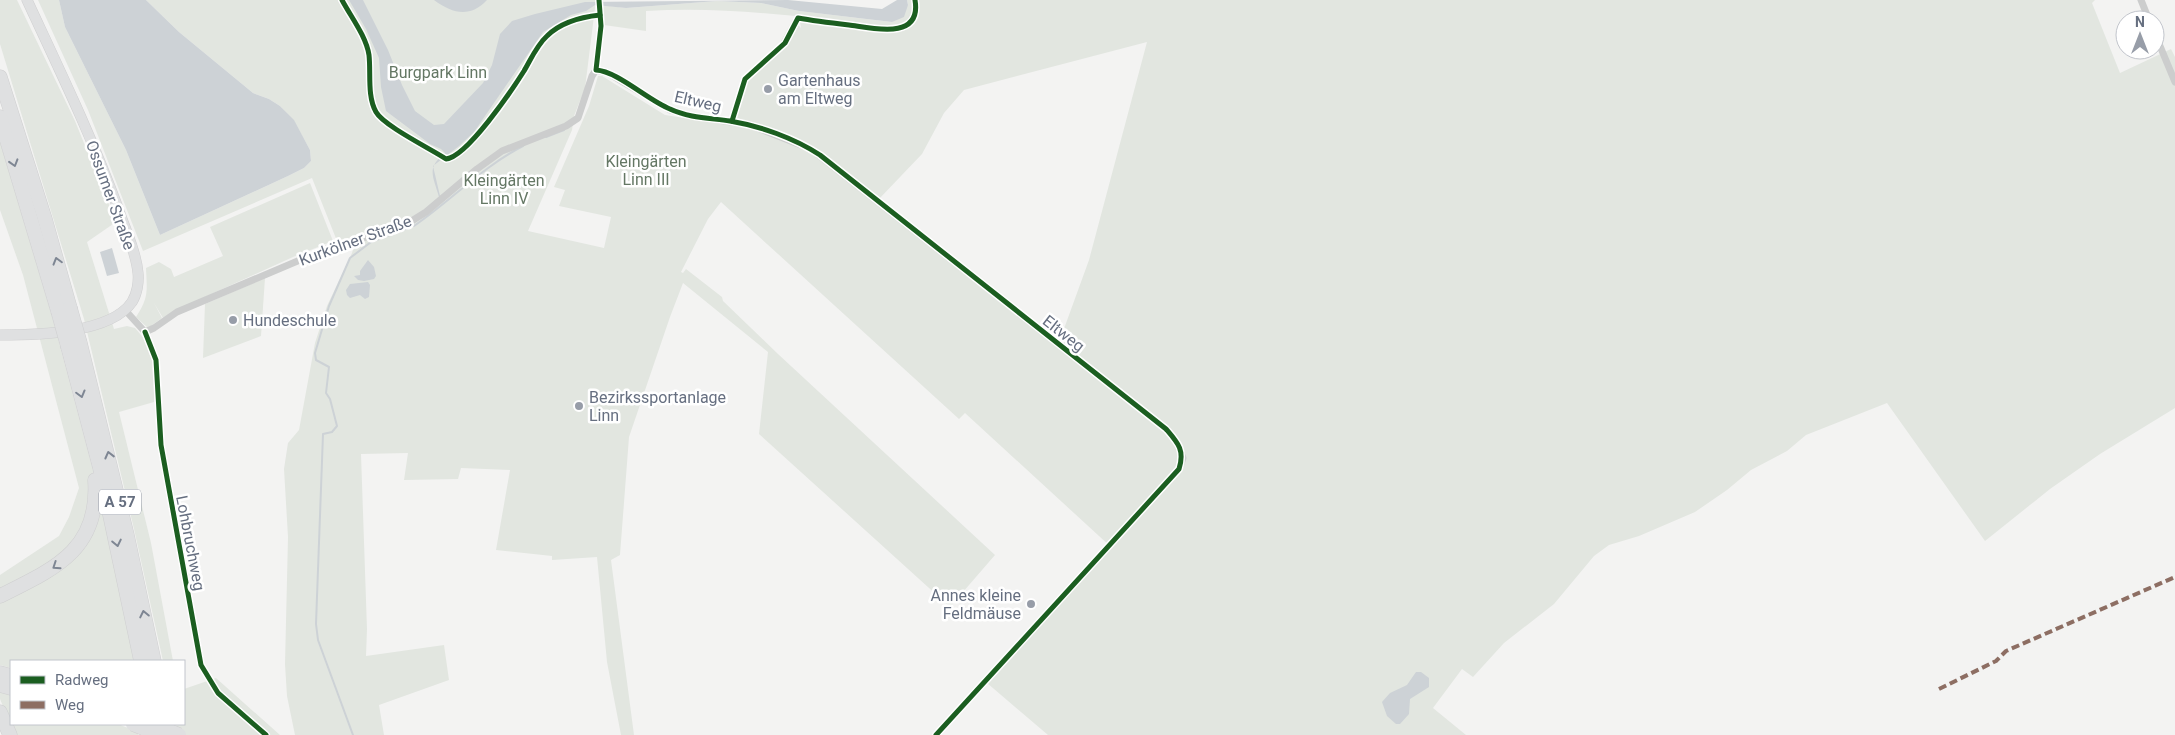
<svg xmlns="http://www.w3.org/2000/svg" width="2175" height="735" font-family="Roboto,sans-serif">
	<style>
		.green { fill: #e2e6e0 }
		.water { fill: #cdd2d6 }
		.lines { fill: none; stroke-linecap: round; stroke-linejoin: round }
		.stream { stroke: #cdd2d6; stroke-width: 2 }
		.secondary-casing { stroke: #cfcfd0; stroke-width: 11 }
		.motorway-casing { stroke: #cfcfd0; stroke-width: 15 }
		.minor { stroke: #cccdcd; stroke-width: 7 }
		.secondary { stroke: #dfe0e1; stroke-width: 10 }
		.motorway { stroke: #dfe0e1; stroke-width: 14 }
		.motorway-bridge-casing { stroke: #cfcfd0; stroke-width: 15; stroke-linecap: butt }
		.motorway-bridge { stroke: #dfe0e1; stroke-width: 14 }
		.quiet { stroke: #8d6e63; stroke-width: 4; stroke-dasharray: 8 4; stroke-linecap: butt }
		.cycleway-casing { stroke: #fff; stroke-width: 8 }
		.cycleway { stroke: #1b5e20; stroke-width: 5 }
		.oneway { stroke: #7e8693 }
		.poi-dot { fill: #979da8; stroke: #fff; stroke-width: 2 }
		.labels { text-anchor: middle; stroke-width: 5; stroke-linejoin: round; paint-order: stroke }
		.shield { fill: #fff; stroke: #949aa6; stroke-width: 1 }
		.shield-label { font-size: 15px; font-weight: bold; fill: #666f80 }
		.park-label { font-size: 16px; fill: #647764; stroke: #fff }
		.poi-label { font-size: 16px; fill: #666f80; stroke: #fff; text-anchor: start }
		.street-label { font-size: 16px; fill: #666f80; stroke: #fff }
	</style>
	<rect width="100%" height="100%" fill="#f3f3f2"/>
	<!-- green -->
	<g class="green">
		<polygon points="0,0 17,0 75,121 116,222 87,242 114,329 127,326 135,328 146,341 154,365 154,402 119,412 151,543 173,661 163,661 134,529 84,319 0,44"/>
		<path d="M38 0H59L65 27 126 150 160 235 288 176 304 168 311 161 310 150 294 121 280 106 269 99 253 93 179 32 146 0H596L585 88 574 116 572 130 528 231 604 248 611 217 559 206 565 190 554 187 589 106 598 76H602L665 115 749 128 791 142 815 155 1166 426 1057 338 1065 326 1089 260 1147 42 964 90 944 113 922 154 879 199 818 151 797 139 732 116 742 81 776 50 793 19 801 28 800 22 796 16C745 11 697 8 646 11V31L604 25 601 5 626 8 717 1 761 3 799 11 892 22 908 5 907 0H2095L2092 3 2120 73 2171 49 2175 57V408L2100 454 2050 489 1985 541 1887 403 1806 435 1787 451 1751 470 1727 490 1695 512 1639 536 1609 545 1594 556 1554 604 1504 643 1473 677 1462 669 1433 708 1466 735H1048L987 683 1111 547 965 413 959 419 721 202 708 219 681 272 683 273 686 269 722 297 723 301 778 354 995 555 950 607 759 434 768 352 683 283 670 317 629 437 620 555 611 560 634 735H621L607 662 597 557 552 560V556L496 550 510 470 461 468 458 479 404 480 408 453 361 454 367 629 366 656 444 645 449 680 379 705 384 735H295L287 696 285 664 288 537 284 469 288 443 299 430 315 343 327 306 352 253 357 236 337 241 312 178 143 251 88 110Z"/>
		<polygon points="0,142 53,320 104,512 134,661 11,661 11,668 0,665 0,575 59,536 69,517 79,488 23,275 0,210"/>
		<path d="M310 183 333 241 293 257 176 310 163 318 154 303 162 318 148 328 136 317C149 297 147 291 146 268L159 262 171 269 174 277 223 256 210 227Z"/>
		<polygon points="265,278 261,336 203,358 205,304"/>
		<polygon points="216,678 280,735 178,735 176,724 184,724 184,689"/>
		<polygon points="0,691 11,694 11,724 118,724 138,732 138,735 15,735 0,699"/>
	</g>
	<!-- water -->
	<g class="water">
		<polygon points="59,0 146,0 179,32 253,93 269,99 280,106 294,120 310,150 311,161 304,168 288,176 160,235 126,150 65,27"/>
		<path d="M349 0H363L388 50 402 85 415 111 434 125 444 124 483 83 492 65 500 34 512 21 535 14 585 2 788 0 882 9 897 0H907L908 5 904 17 892 22 799 11 761 3 717 1 626 8 595 5 586 11 571 15 543 32 474 132 459 146 433 166 440 196 439 197C433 176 426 168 445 153L441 149 430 144 386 111 381 87 379 58 366 29Z"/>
		<path d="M434 0H487C470 18 453 14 434 0Z"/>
		<polygon points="112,248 119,273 107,276 100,252"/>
		<polygon points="368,260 374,267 376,276 374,279 364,281 358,280 354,276 360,275 360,271"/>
		<polygon points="368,282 370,285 369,297 365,299 360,295 350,298 347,295 346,290 350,284"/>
		<polygon points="1416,672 1421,672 1429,678 1429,687 1410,699 1409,714 1400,724 1396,724 1387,716 1382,702 1390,693 1407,685"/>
	</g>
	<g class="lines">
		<!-- stream -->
		<g class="stream">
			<polyline points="546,137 564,130"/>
			<path d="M414 226C452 200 482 167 523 146"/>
			<polyline points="353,735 318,640 316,624 323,434 332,432 337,426 330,399 326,393 329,367 316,360 315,353 329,306 350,258 371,242 408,228"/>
		</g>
		<!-- secondary casing -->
		<g class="secondary-casing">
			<path id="secondary" d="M0 335C35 335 110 334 132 302 137 294 139 282 138 273 136 251 125 229 118 208 92 137 59 69 27 0"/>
		</g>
		<!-- motorway casing -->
		<g class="motorway-casing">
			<g id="motorway">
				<polyline points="0,77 45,219 70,308"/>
				<polyline points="0,117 58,311"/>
				<polyline points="80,343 127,535 154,661"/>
				<polyline points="68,347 100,468 141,661"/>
				<path d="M0 596C54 569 100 550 95 480"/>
				<polyline points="0,673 11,676"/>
				<polyline points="0,685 11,688"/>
				<polyline points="0,712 10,735"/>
			</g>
		</g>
		<!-- minor -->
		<g class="minor">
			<polyline points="2141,0 2149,20"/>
			<polyline points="2155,34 2175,82"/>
			<polyline points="596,70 608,73 670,110 687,115 750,125 811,149 1166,429 1176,441 1183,458 1179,469 936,735"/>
			<polyline points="125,310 145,332 154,328 177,312 326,249 383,232 410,222 426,212 477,169 502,151 566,126 578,118 592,76 596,70 601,26 599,0"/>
			<polyline points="145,332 156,360 161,445 201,665 218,693 266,735"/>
		</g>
		<!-- secondary -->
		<use href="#secondary" class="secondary"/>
		<!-- motorway -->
		<use href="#motorway" class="motorway"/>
		<!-- motorway-bridge casing -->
		<g class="motorway-bridge-casing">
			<g id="motorway-bridge">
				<polyline points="70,308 80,343"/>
				<polyline points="58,311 68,347"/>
				<polyline points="133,724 160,735"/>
				<polyline points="153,724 179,735"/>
			</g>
		</g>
		<!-- motorway-bridge -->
		<use href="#motorway-bridge" class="motorway-bridge"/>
		<!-- quiet -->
		<polyline class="quiet" points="1939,689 1996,661 2006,651 2175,577"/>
		<!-- cycleway casing -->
		<g class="cycleway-casing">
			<g id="cycleway">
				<path d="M342 0C351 17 366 36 369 55 371 73 367 96 376 112 384 126 431 149 446 159 467 157 512 90 524 71 531 59 537 45 547 36 561 22 581 17 600 15"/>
				<path d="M599 0 601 26 596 70C617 71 649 101 670 109 689 118 710 118 730 121 760 126 794 138 820 155L1166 429C1178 443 1185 450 1179 469L936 735"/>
				<path d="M732 121 745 79 785 43 798 18C815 21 832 23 849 25 872 28 922 41 915 0"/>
				<polyline points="145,332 156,360 161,445 201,665 218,693 266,735"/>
			</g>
		</g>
		<!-- cycleway -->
		<use href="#cycleway" class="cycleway"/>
	</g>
	<!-- one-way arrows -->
	<defs><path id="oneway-chevron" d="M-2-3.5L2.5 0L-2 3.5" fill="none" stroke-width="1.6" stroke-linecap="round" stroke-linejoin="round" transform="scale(1.25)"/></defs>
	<g class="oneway">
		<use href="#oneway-chevron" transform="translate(14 163) rotate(73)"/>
		<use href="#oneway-chevron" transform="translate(57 261) rotate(-106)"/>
		<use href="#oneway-chevron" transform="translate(81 394) rotate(75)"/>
		<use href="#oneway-chevron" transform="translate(109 455) rotate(-104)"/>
		<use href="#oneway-chevron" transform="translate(117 543) rotate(78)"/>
		<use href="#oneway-chevron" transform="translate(56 566) rotate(146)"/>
		<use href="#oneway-chevron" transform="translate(144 614) rotate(-102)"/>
	</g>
	<!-- markers -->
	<g class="poi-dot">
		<circle cx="768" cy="89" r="5"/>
		<circle cx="233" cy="320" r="5"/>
		<circle cx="579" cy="406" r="5"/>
		<circle cx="1031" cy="604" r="5"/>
	</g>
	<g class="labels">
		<!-- shield labels -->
		<rect class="shield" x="99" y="489.5" width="42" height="25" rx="4"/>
		<g class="shield-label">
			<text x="120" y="507">A 57</text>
		</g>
		<!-- park labels -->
		<g class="park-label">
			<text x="438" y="78">Burgpark Linn</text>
			<text x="646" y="167">Kleingärten<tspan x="646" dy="18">Linn III</tspan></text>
			<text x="504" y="186">Kleingärten<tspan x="504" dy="18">Linn IV</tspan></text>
		</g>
		<!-- poi labels -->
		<g class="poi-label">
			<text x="778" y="86">Gartenhaus<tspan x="778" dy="18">am Eltweg</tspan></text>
			<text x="243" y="326">Hundeschule</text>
			<text x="589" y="403">Bezirkssportanlage<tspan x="589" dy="18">Linn</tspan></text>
			<text x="1021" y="601" text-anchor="end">Annes kleine<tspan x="1021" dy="18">Feldmäuse</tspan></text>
		</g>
		<!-- street labels -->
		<g class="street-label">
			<text transform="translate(698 101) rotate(13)" y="6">Eltweg</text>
			<text transform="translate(111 195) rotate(70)" y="6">Ossumer Straße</text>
			<text transform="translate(355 240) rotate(-20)" y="6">Kurkölner Straße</text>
			<text transform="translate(1064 333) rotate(38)" y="6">Eltweg</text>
			<text transform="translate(191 543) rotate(79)" y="6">Lohbruchweg</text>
		</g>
	</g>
	<!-- legend -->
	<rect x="10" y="660" width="175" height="65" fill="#ffffff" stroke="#c2c5cc"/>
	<rect x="20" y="676" width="25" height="8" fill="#1b5e20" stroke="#c2c5cc"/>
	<text x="55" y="685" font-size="15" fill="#666f80">Radweg</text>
	<rect x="20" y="701" width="25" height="8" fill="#8d6e63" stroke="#c2c5cc"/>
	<text x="55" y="710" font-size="15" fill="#666f80">Weg</text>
	<!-- north arrow -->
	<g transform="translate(2140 35)"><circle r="24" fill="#ffffff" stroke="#c2c5cc"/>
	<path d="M0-4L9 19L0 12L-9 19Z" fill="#979da8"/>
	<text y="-8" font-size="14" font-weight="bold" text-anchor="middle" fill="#666f80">N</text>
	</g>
</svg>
